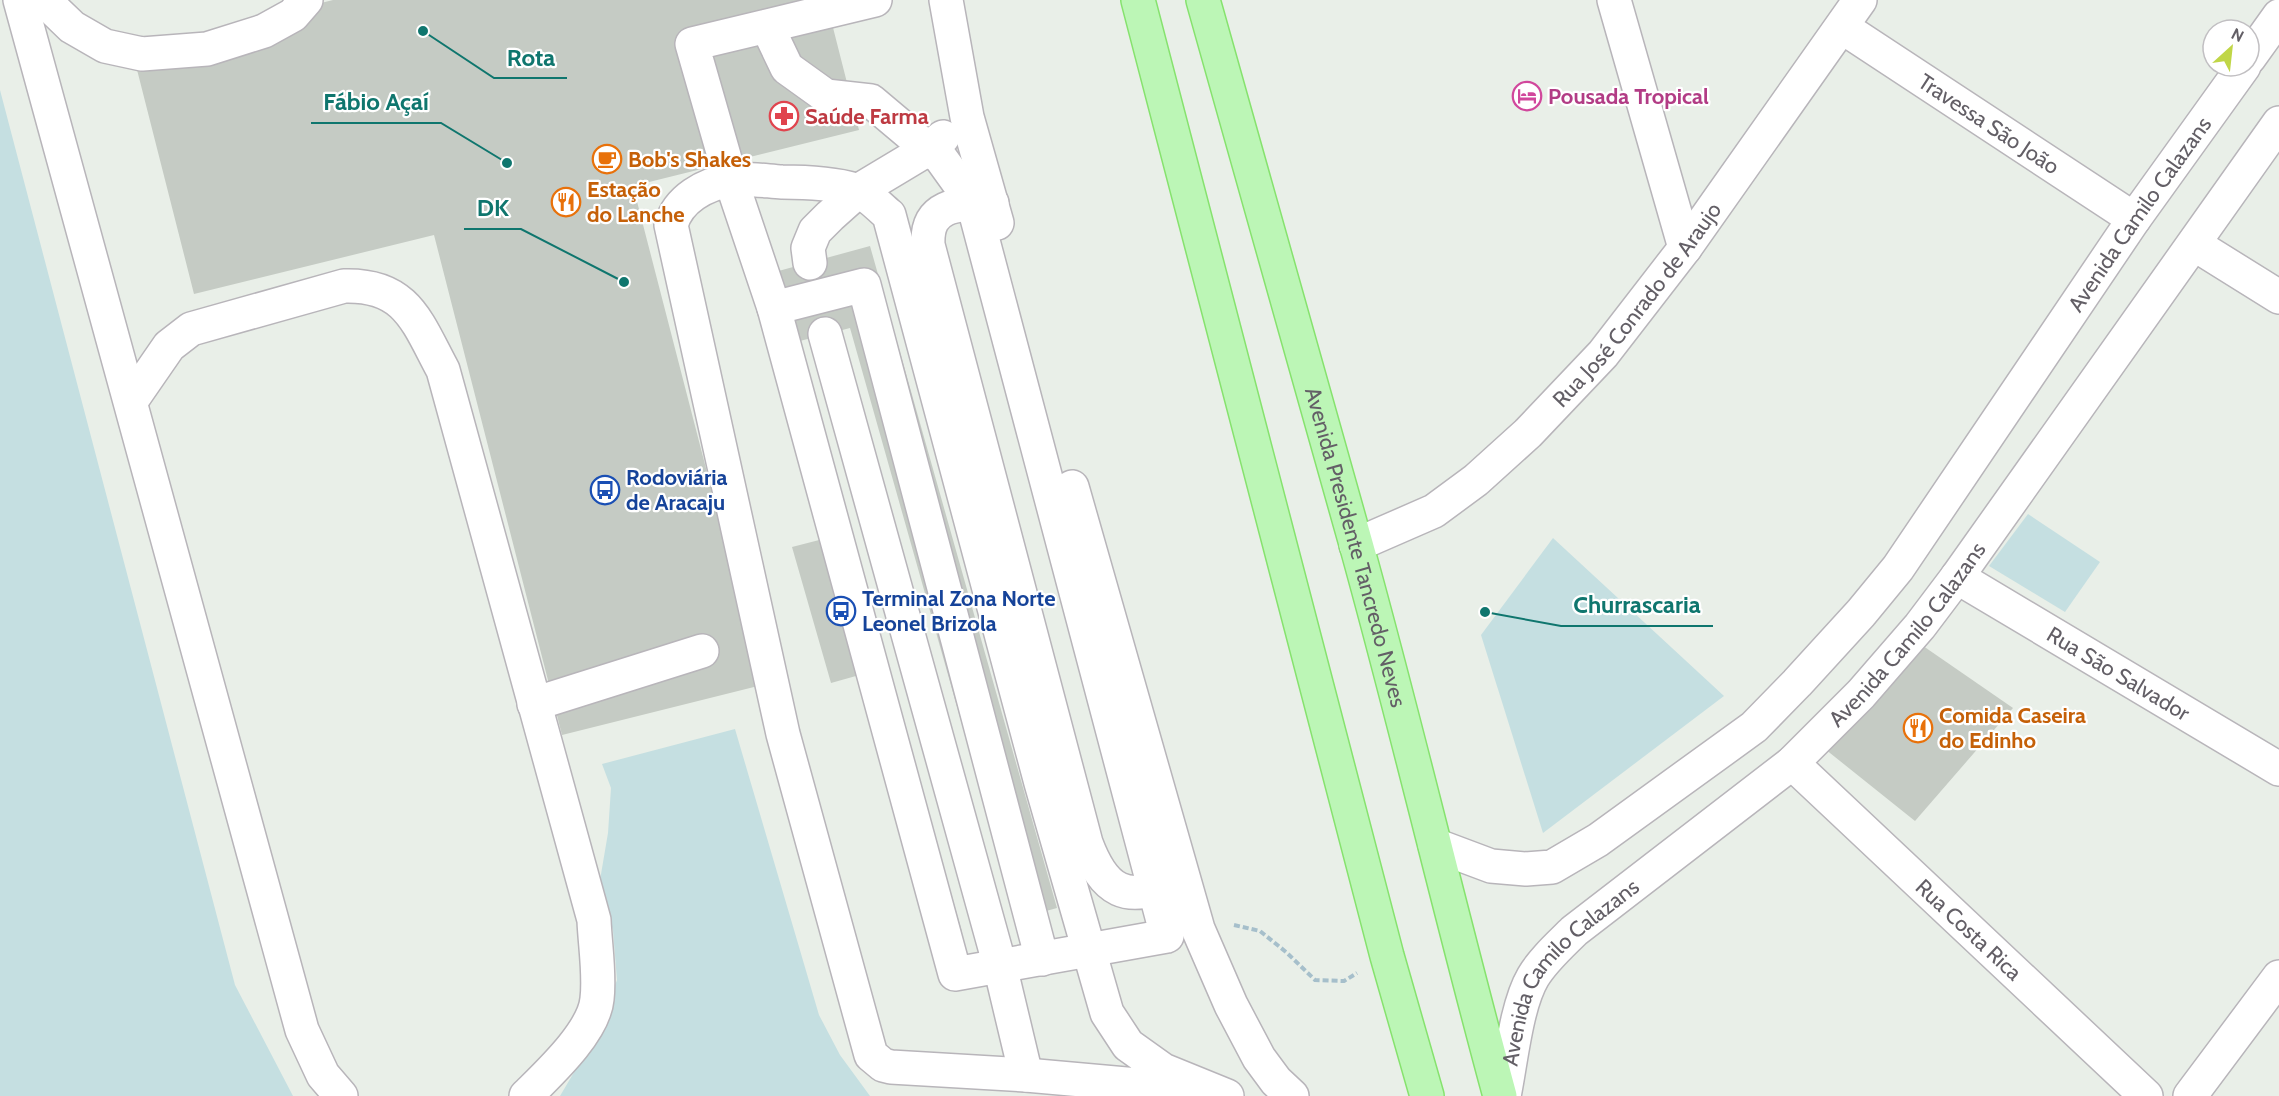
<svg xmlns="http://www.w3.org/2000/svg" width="2279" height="1096" font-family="Cabin,sans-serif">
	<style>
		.green { fill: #c5dfe1 }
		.building { fill: #c5cbc4 }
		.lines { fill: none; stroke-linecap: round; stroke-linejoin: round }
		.minor-casing { stroke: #b8b5ba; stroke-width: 36 }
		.major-casing { stroke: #86e26e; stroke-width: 36 }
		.path { stroke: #a6bfcb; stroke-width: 4; stroke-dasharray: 6 3; stroke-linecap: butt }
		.minor { stroke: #fff; stroke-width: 33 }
		.major { stroke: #bcf6b6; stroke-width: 33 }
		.labels { text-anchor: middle; stroke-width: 4.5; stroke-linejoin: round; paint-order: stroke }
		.hotel-label { font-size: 22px; font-weight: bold; fill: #b23c85; stroke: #fff; text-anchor: start }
		.health-label { font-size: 22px; font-weight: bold; fill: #be3a42; stroke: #fff; text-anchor: start }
		.street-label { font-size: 22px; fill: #635f66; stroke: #fff }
		.food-label { font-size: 22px; font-weight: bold; fill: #c56008; stroke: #fff; text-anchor: start }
		.transit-label { font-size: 22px; font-weight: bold; fill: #164399; stroke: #fff; text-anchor: start }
		.leader { fill: none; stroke: #0f766e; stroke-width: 2 }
		.callout-dot { fill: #0f766e; stroke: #fff; stroke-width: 2 }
		.callout-label { font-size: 24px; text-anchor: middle; font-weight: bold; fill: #0f766e; stroke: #fff; stroke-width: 4.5; stroke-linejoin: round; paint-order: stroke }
	</style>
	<rect width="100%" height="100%" fill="#e9efe8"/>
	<!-- green -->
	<g class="green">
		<polygon points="0,90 235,985 293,1096 0,1096"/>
		<polygon points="2028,514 2100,562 2065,612 1989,566"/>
		<polygon points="1553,538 1724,696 1543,833 1481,635"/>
		<polygon points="735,729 819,1015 840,1055 870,1096 560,1096 599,1030 617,980 613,931 600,880 608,833 611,788 602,764"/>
	</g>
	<!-- building -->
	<g class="building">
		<polygon points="333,0 826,0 859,130 633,186 762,685 562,735 434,235 194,294 132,50"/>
		<polygon points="870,246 1057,908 1017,919 850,328 796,342 962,932 938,939 863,674 831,683 792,547 827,538 753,278"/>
		<polygon points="1913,639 2013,708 1915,821 1825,749"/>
	</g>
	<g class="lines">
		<!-- minor casing -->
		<g class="minor-casing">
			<g id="minor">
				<polyline points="20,0 302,1030 323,1075 341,1096"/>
				<polyline points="44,0 72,27 105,46 142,54 207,49 264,31 293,15 306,0"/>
				<polyline points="946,0 967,117 997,223"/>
				<polyline points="1614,0 1685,248"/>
				<path d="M767 26 787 68 826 96 871 101 928 149 940 157 973 203 1167 936 955 974 774 308 731 180 692 44C753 29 814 15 875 0"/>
				<path id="s1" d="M1842 27 2134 219"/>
				<polyline points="2249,58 2279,16"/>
				<path d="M992 203C959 204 926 203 928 245L1086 843C1104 891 1126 905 1175 881"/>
				<polyline points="2194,244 2279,297"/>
				<polyline points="810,263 808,248 815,231 830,216 858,191 928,149 943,137"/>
				<polyline points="774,308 864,285 1042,959"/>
				<polyline points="825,334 1000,966 1026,1075"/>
				<path d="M131 401 169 346 191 329 344 286C407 284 417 322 443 370L594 920C595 945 600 974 597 999 594 1032 548 1074 526 1096"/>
				<polyline points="1072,487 1198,929 1231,1005 1259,1058 1276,1081 1292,1096"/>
				<path id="s2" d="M1356 545 1434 511 1476 480 1528 433 1603 354 1685 248 1860 0"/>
				<path id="s3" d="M1957 577 2279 769"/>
				<polyline points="534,704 702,651"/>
				<path id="s4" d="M1792 763 2146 1096"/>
				<path id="s5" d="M1435 845 1491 866 1526 869 1552 867 1598 840 1754 727 1797 683 1861 613 1898 568 2134 219 2244 66"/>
				<path d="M1215 1092 1026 1075 891 1067 883 1065 871 1055 783 734 671 225C678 199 705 184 731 180 747 178 766 181 782 182 806 182 832 183 856 190 868 194 879 207 889 215L1041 783 1107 1013 1128 1045 1163 1070 1227 1096"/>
				<path id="s6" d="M1504 1096C1511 1062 1516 1006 1533 977 1543 960 1560 945 1574 931L1792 763 1861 694 1920 626 1957 577 2279 123"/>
				<polyline points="2190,1096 2279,977"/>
			</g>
		</g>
		<!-- major casing -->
		<g class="major-casing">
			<g id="major">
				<polyline points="1138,0 1387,956 1427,1096"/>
				<path id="s7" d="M1203 0C1253 181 1306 362 1356 544 1407 727 1450 913 1500 1096"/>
			</g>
		</g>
		<!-- path -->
		<polyline class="path" points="1234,925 1260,931 1286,952 1315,980 1344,981 1357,973"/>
		<!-- minor -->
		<use href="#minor" class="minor"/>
		<!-- major -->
		<use href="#major" class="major"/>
	</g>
	<!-- icons -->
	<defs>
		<g id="hotel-ring" transform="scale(1.5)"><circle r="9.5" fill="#fff" stroke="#d1479c" stroke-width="1.5"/><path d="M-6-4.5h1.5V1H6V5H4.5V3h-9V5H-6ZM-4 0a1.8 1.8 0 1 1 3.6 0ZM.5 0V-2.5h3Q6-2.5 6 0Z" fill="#d1479c"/></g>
		<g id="pharmacy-ring" transform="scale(1.5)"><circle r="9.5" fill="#fff" stroke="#e0444e" stroke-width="1.5"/><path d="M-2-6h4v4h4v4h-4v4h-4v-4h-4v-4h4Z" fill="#e0444e"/></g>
		<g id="cafe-ring" transform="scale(1.5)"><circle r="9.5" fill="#fff" stroke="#e8710a" stroke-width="1.5"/><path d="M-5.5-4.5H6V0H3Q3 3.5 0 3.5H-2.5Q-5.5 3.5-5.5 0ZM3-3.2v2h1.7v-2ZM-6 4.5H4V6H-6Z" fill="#e8710a"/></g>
		<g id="restaurant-ring" transform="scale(1.5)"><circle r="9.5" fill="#fff" stroke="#e8710a" stroke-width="1.5"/><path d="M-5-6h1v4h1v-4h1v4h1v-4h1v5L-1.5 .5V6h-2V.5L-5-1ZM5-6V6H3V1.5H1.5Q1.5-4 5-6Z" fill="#e8710a"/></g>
		<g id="bus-ring" transform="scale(1.5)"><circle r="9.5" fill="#fff" stroke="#1a4fb4" stroke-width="1.5"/><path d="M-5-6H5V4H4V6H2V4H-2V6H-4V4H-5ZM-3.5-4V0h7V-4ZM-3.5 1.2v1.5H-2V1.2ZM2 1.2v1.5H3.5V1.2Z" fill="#1a4fb4"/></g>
	</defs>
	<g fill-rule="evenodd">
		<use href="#hotel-ring" x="1527" y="96"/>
		<use href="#pharmacy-ring" x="784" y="116"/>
		<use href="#cafe-ring" x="607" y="159"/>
		<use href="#restaurant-ring" x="566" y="202"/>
		<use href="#bus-ring" x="605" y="490"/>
		<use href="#bus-ring" x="841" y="611"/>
		<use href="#restaurant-ring" x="1918" y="728"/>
	</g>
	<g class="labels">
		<!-- hotel labels -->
		<g class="hotel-label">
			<text x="1548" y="104">Pousada Tropical</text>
		</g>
		<!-- health labels -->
		<g class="health-label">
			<text x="805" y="124">Saúde Farma</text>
		</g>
		<!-- street labels -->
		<g class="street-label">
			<text dy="8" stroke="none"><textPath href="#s1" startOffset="176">Travessa São João</textPath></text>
			<text dy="8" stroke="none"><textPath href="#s5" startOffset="1010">Avenida Camilo Calazans</textPath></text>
			<text dy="8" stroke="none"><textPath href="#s2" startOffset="376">Rua José Conrado de Araujo</textPath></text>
			<text dy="8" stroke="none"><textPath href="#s7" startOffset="568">Avenida Presidente Tancredo Neves</textPath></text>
			<text dy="8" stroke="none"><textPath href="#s6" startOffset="633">Avenida Camilo Calazans</textPath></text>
			<text dy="8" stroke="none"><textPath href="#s3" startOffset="188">Rua São Salvador</textPath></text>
			<text dy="8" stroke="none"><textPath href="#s4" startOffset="243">Rua Costa Rica</textPath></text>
			<text dy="8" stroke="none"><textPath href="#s6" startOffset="147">Avenida Camilo Calazans</textPath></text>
		</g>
		<!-- food labels -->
		<g class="food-label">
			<text x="628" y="167">Bob's Shakes</text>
			<text x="587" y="197">Estação<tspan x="587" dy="25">do Lanche</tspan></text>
			<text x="1939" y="723">Comida Caseira<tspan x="1939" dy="25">do Edinho</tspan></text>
		</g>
		<!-- transit labels -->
		<g class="transit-label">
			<text x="626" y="485">Rodoviária<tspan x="626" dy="25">de Aracaju</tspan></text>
			<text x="862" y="606">Terminal Zona Norte<tspan x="862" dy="25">Leonel Brizola</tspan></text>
		</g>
	</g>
	<!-- callouts -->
	<path class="leader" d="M423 31L494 78H567M507 163L441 123H311M624 282L521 229H464M1485 612L1561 626H1713"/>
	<g class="callout-dot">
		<circle cx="423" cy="31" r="6"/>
		<circle cx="507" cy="163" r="6"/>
		<circle cx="624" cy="282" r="6"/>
		<circle cx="1485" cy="612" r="6"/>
	</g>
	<g class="callout-label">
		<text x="531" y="66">Rota</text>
		<text x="376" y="110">Fábio Açaí</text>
		<text x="493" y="216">DK</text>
		<text x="1637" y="613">Churrascaria</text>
	</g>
	<!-- north arrow -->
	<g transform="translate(2231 48) rotate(27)"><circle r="28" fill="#ffffff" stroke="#c1bfc2" stroke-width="1.5"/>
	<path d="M0-4.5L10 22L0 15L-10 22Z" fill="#c0d647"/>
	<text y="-9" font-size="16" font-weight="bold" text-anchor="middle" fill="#635f66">N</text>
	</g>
</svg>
